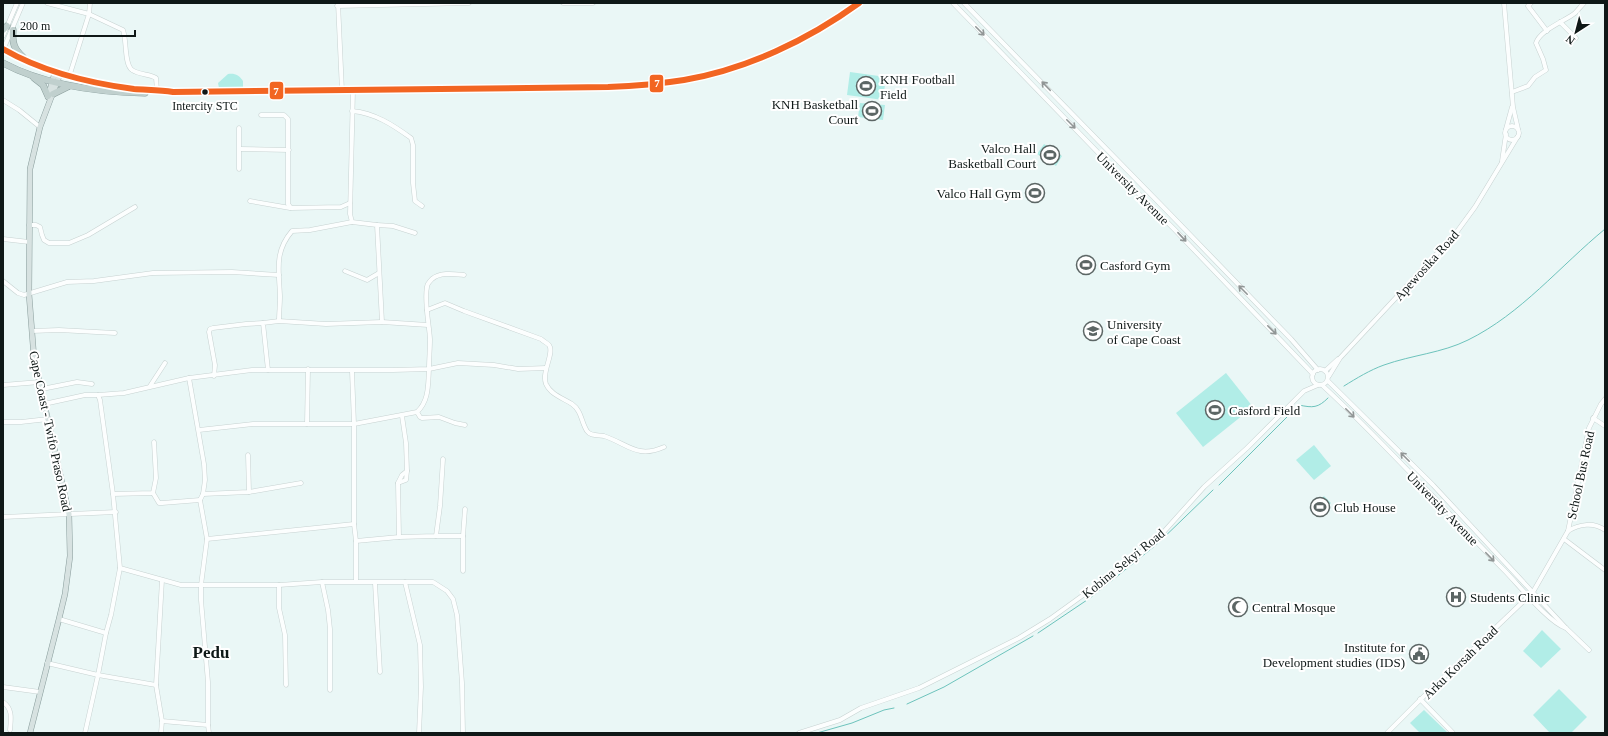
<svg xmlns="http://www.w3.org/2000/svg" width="1608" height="736" font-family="Georgia,serif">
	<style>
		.green { fill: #b1ede7 }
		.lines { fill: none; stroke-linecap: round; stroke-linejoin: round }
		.stream { stroke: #6dc3bc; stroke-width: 1 }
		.minor-casing { stroke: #c7d2d1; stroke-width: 5 }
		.major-casing { stroke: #899d9c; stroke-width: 6 }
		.highway-casing { stroke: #899d9c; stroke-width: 7 }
		.minor { stroke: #fcfefe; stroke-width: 4 }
		.major { stroke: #d7e2e1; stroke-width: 5 }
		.highway { stroke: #c0d0ce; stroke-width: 6 }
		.bus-1-casing { stroke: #fff; stroke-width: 9 }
		.bus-1 { stroke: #f26522; stroke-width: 6 }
		.oneway { stroke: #919696 }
		.bus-dot { fill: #0f1817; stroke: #fff; stroke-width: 1.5 }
		.labels { text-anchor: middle; stroke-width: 4; stroke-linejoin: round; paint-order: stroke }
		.bus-label { font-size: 12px; fill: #0f1817; stroke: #fff }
		.poi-label { font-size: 13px; fill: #0f1817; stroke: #fff; text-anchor: start }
		.street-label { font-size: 13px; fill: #0f1817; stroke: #fff }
		.district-label { font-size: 17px; font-weight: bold; fill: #0f1817; stroke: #fff }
		.line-badge { stroke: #fff; stroke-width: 1.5 }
		.badge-label { font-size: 11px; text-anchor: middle; font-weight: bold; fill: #fff }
	</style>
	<rect width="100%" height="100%" fill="#eaf7f6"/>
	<!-- green -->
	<g class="green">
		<polygon points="850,72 886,77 883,100 847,95"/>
		<path d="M228 74C235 73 239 75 243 81V87L219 88 218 83Z"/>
		<polygon points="860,103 885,105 883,120 858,117"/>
		<polygon points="1044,144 1062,156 1056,166 1037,154"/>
		<polygon points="1226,373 1253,407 1203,447 1176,413"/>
		<polygon points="1314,445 1331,466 1314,480 1296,460"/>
		<polygon points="1324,496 1331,503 1317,517 1310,510"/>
		<polygon points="1542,630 1561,649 1541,668 1523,651"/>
		<polygon points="1559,689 1587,717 1571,733 1550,733 1533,715"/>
		<polygon points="1424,710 1448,733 1420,733 1410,723"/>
	</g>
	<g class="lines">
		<!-- stream -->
		<g class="stream">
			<path d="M1344 386C1357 378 1370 370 1384 365 1412 355 1442 353 1468 340 1521 314 1560 266 1605 229"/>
			<path d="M1219 485 1299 405C1313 408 1318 408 1328 398"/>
			<polyline points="1038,633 1090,598 1156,545 1213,490"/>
			<polyline points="907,704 944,687 1033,636"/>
			<polyline points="817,733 852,723 884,710 894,708"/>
		</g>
		<!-- minor casing -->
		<g class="minor-casing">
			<g id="minor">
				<polyline points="47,3 89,14 90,3"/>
				<polyline points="338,3 342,91"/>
				<polyline points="563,3 593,3"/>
				<polyline points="953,3 1113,168 1174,229 1313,374"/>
				<polyline points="964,3 1170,214 1291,339 1318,370"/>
				<polyline points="1504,3 1513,107 1518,129"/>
				<polyline points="1531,3 1528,6 1547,31"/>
				<polyline points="337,6 469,3"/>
				<polyline points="1560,22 1576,38"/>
				<polyline points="3,36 17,3"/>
				<polyline points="3,50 23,3"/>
				<path d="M69 77 89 14 123 30C127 41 124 64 132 70 140 75 149 74 156 78L157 90"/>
				<polyline points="353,90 350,214 352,222 377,225 382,322"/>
				<path d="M1512 92 1528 86 1535 77 1546 70 1543 59 1536 43C1540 30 1565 21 1575 13 1578 10 1581 6 1584 3"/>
				<polyline points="3,100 19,110 40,127"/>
				<path d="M352 111C375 113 393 125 411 138L413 145V183L415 201 422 206"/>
				<polyline points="261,115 284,115 288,119 288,204 291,208 341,207 350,203"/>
				<circle cx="1512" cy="133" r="7"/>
				<polyline points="239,128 239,169"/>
				<polyline points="1506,129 1512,107"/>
				<polyline points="240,149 289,150"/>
				<polyline points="1502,161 1506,134"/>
				<polyline points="250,201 290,208"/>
				<polyline points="29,225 36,225 40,227 42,235 44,240 49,243 69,243 88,235 135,207"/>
				<polyline points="377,225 393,226 415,233"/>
				<polyline points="3,239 29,242"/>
				<polyline points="345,271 367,280 379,273"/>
				<polyline points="3,281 18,293 24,295 67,282 94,281 153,273 232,272 279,275"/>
				<path d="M427 310 445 303 464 311 541 339C543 341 547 343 549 345 555 353 541 372 546 384 551 395 563 398 572 404 582 411 581 422 587 431 590 436 598 435 604 436 628 444 637 459 664 447"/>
				<path d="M279 321C279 313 280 305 280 296 279 271 274 252 292 231L310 230 352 222"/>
				<polyline points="32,331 59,330 115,333"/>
				<circle cx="1320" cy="377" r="8"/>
				<polyline points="268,370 263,323 279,321 326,324 382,322 428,325"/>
				<polyline points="352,371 354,424 354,524 356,541 356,581"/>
				<polyline points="1325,371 1338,359"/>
				<polyline points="214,376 215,365 209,332 210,329 213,328 246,324 263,323"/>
				<polyline points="1329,376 1340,358 1456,233 1475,207 1518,136"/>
				<polyline points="1328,381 1433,485 1566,628 1589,650"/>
				<polyline points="3,385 40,382"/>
				<polyline points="150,386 165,363"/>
				<path d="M1323 386C1386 444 1443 509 1504 570 1518 584 1549 623 1566 628"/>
				<polyline points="42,389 77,382 92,384"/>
				<polyline points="98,395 124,393 189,378 252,370 393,370 429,369 458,363 494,365 518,369 546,368"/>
				<polyline points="44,404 85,395 98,395 100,400 113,494"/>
				<polyline points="417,412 420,417 422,418 439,417 455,423 465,425"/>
				<polyline points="1593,418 1605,426"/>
				<polyline points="3,422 21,422 48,419"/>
				<polyline points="307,424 308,369"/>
				<path d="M199 430 253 424H354L417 412C429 401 428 385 429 369 429 359 430 349 430 339 429 323 424 301 427 287 427 284 430 281 432 279 440 272 454 274 464 275"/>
				<polyline points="398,483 406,480 407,471"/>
				<polyline points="249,492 301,483"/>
				<polyline points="153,493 159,503 162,503 200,500"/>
				<polyline points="203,494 249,492 248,455"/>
				<polyline points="3,517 116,512"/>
				<polyline points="1568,531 1589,428 1601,404 1605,399"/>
				<polyline points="436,536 463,536"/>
				<polyline points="399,537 436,536 440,506 443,459"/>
				<polyline points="207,539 354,524"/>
				<polyline points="1564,539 1605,570"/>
				<polyline points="356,541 399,537 398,483 402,475 407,471 406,443 402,416"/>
				<polyline points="120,568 181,585 201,585 207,539 200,500 203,494 205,480 204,464 189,378"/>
				<polyline points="463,571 463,536 465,509"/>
				<polyline points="162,580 156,685 162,721 208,725 209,733"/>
				<polyline points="322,582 328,610 330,629 330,690"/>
				<polyline points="405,582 420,645 421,687 419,733"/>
				<polyline points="375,583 380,672"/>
				<polyline points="279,585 279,608 285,635 286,685"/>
				<polyline points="59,619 106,633 111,615 120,568 113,494 153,493 156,478 154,442"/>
				<polyline points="47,663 98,675 106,633"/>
				<polyline points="3,687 40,692"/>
				<polyline points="1420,699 1453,733"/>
				<path d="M3 702C13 709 11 719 10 730"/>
				<polyline points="208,725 208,682 201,600 201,585 279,585 322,582 433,582 447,591 453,599 457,615 462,683 463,733"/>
				<polyline points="85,733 98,675 156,685"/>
				<polyline points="161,733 162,721"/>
				<polyline points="799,733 840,720 861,708 919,688 1019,638 1050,619 1129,562 1160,536 1204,487 1247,448 1304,391 1318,385"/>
				<path d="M1387 733 1420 700 1533 592 1568 531C1579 524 1594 522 1605 530"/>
			</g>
		</g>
		<!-- major casing -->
		<g class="major-casing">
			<g id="major">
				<polyline points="48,97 55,72"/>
				<polyline points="30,733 59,619 65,594 70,556 69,514 34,358 29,294 30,169 40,127 60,74"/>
			</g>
		</g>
		<!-- highway casing -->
		<g class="highway-casing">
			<g id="highway">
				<polyline points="3,30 7,26"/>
				<path d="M13 30C12 43 14 49 23 57"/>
				<path d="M3 49C43 72 88 83 134 89 147 90 160 90 173 92L608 87C634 86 659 84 684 80 747 69 808 40 859 3"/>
				<path d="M3 63C46 86 97 92 145 93"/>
				<polyline points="34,78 43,85 48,96"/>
				<polyline points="53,94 69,86"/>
			</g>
		</g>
		<!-- minor -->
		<use href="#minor" class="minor"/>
		<!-- major -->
		<use href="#major" class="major"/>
		<!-- highway -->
		<use href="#highway" class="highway"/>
		<!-- bus-1 casing -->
		<g class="bus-1-casing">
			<path id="bus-1" d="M3 49C43 72 88 83 134 89 147 90 160 90 173 92L608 87C634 86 659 84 684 80 747 69 808 40 859 3"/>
		</g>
		<!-- bus-1 -->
		<use href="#bus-1" class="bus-1"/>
	</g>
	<!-- one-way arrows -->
	<defs><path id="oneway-shaft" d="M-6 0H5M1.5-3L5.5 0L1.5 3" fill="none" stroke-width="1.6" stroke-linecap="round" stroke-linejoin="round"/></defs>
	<g class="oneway">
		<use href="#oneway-shaft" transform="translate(980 31) rotate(45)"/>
		<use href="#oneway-shaft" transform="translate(1046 86) rotate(-134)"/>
		<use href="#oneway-shaft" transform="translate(1071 124) rotate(45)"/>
		<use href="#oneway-shaft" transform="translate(1182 237) rotate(47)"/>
		<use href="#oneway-shaft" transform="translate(1243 290) rotate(-135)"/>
		<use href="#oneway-shaft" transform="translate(1272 330) rotate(45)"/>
		<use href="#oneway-shaft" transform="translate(1350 413) rotate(45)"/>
		<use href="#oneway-shaft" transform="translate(1405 457) rotate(-135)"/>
		<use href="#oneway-shaft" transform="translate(1490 557) rotate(46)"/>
	</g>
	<!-- icons -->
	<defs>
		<g id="stadium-ring" transform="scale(1)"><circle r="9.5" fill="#fff" stroke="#5c6665" stroke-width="1.5"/><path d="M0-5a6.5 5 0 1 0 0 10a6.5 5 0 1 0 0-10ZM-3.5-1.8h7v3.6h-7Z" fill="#5c6665"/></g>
		<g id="university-ring" transform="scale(1)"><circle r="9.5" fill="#fff" stroke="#5c6665" stroke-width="1.5"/><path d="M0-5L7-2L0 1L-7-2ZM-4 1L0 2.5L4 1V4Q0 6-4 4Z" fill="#5c6665"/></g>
		<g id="hospital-ring" transform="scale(1)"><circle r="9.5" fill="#fff" stroke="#5c6665" stroke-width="1.5"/><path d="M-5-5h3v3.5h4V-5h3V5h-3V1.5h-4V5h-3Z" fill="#5c6665"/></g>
		<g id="mosque-ring" transform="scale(1)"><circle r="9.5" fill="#fff" stroke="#5c6665" stroke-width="1.5"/><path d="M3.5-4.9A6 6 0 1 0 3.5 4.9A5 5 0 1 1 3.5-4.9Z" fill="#5c6665"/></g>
		<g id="civic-ring" transform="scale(1)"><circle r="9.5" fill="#fff" stroke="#5c6665" stroke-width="1.5"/><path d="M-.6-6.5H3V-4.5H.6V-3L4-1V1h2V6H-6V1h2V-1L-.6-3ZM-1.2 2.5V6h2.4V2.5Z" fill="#5c6665"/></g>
	</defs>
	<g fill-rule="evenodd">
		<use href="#stadium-ring" x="866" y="86"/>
		<use href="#stadium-ring" x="872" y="111"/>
		<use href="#stadium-ring" x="1050" y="155"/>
		<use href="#stadium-ring" x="1035" y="193"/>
		<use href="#stadium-ring" x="1086" y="265"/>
		<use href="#university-ring" x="1093" y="331"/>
		<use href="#stadium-ring" x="1215" y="410"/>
		<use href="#stadium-ring" x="1320" y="507"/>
		<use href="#hospital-ring" x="1456" y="597"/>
		<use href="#mosque-ring" x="1238" y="607"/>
		<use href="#civic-ring" x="1419" y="654"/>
	</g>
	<!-- markers -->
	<circle class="bus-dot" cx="205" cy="92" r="3.5"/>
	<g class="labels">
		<!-- bus labels -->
		<g class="bus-label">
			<text x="205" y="110">Intercity STC</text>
		</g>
		<!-- poi labels -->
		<g class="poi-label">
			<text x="880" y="84">KNH Football<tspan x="880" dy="15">Field</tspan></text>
			<text x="858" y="109" text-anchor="end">KNH Basketball<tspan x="858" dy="15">Court</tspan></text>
			<text x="1036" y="153" text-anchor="end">Valco Hall<tspan x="1036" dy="15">Basketball Court</tspan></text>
			<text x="1021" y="198" text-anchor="end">Valco Hall Gym</text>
			<text x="1100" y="270">Casford Gym</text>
			<text x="1107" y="329">University<tspan x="1107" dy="15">of Cape Coast</tspan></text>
			<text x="1229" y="415">Casford Field</text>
			<text x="1334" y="512">Club House</text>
			<text x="1470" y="602">Students Clinic</text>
			<text x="1252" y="612">Central Mosque</text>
			<text x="1405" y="652" text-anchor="end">Institute for<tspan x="1405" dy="15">Development studies (IDS)</tspan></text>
		</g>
		<!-- street labels -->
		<g class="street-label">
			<text transform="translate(1133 188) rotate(45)" y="5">University Avenue</text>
			<text transform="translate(1426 265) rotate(-48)" y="5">Apewosika Road</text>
			<text transform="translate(51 431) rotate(78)" y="5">Cape Coast - Twifo Praso Road</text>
			<text transform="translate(1580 475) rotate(-78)" y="5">School Bus Road</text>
			<text transform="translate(1443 508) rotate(46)" y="5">University Avenue</text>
			<text transform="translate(1123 563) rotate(-39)" y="5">Kobina Sekyi Road</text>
			<text transform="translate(1460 662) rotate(-44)" y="5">Arku Korsah Road</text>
		</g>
		<!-- district labels -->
		<g class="district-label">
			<text x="211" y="658">Pedu</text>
		</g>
	</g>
	<g class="line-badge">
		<rect x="649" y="74" width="15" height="19" rx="4" fill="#f26522"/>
		<rect x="269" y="81" width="15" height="19" rx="4" fill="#f26522"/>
	</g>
	<g class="badge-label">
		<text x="657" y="87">7</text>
		<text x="276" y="95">7</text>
	</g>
	<!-- border -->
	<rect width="1608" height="736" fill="none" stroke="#0f1817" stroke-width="8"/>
	<!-- north arrow -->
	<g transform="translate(1576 32) rotate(216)" stroke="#ffffff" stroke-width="3" paint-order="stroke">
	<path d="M0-3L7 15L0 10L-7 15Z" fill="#0f1817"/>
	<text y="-6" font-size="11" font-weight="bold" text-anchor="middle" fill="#0f1817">N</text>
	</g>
	<!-- scale -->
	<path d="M14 30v6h121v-6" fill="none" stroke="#0f1817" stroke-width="2"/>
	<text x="20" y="30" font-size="12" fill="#0f1817" stroke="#ffffff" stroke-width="3" paint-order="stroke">200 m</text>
</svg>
